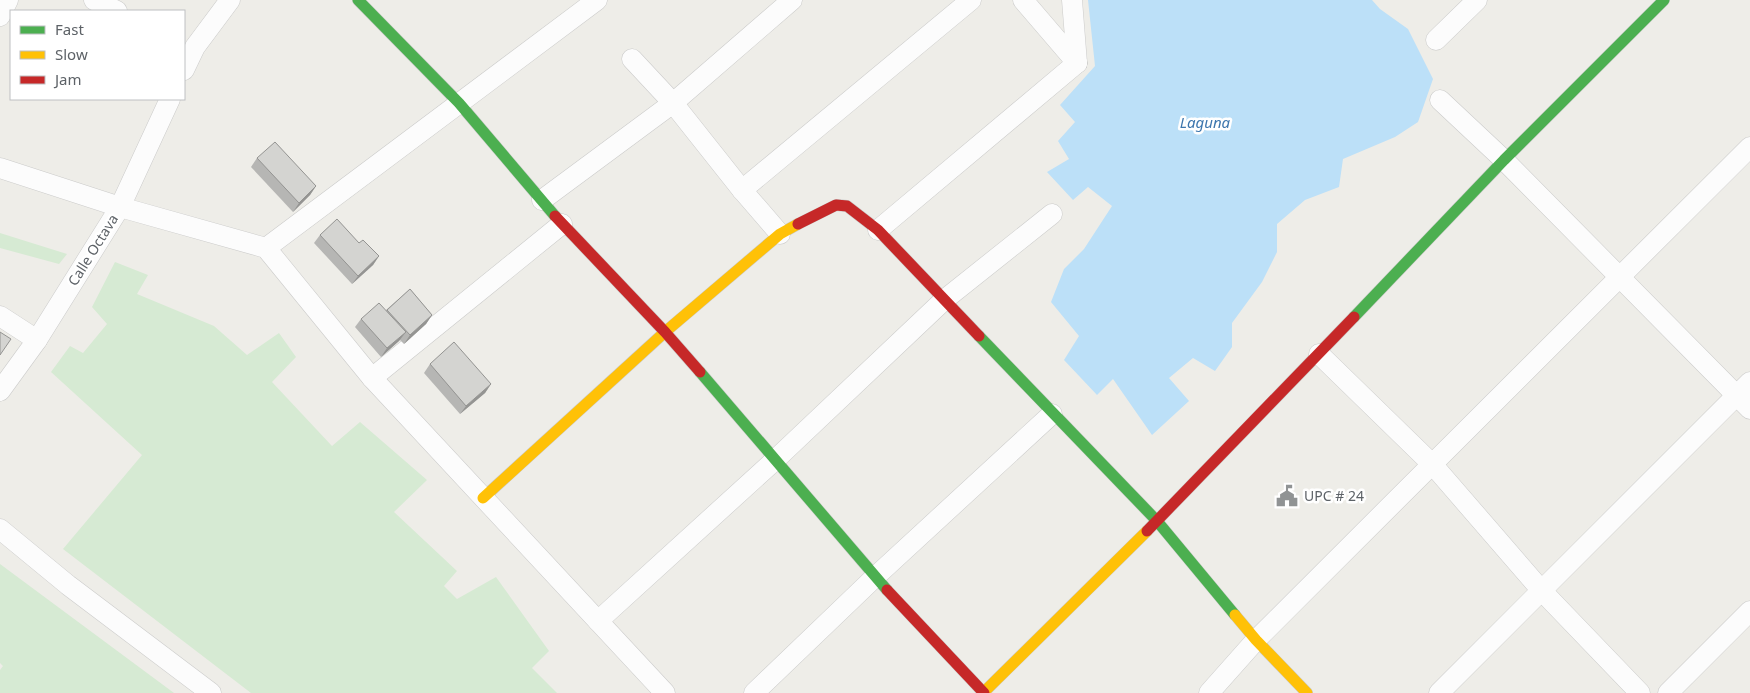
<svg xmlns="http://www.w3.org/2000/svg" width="1750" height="693" font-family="'Noto Sans',sans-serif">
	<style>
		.green { fill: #d6ead3 }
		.water { fill: #bce0f8 }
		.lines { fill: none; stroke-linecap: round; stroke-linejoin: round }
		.street-casing { stroke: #cbcbca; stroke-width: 21 }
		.fast-casing { stroke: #c9cac9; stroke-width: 12 }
		.slow-casing { stroke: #c9cac9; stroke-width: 12 }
		.jam-casing { stroke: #c9cac9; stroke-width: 12 }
		.street { stroke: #fcfcfc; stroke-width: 20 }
		.fast { stroke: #4caf50; stroke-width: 11 }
		.slow { stroke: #ffc107; stroke-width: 11 }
		.jam { stroke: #c62828; stroke-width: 11 }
		.wall { fill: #b6b6b4 }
		.shaded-wall { fill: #949492 }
		.building { fill: #d4d4d1; stroke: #949492 }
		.labels { text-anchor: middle; stroke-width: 5; stroke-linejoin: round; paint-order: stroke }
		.street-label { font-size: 14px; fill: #5d6267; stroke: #fff }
		.poi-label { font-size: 14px; fill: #5d6267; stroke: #fff; text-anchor: start }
		.water-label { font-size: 15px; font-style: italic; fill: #3d76ad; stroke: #fff }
	</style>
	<rect width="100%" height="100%" fill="#eeede8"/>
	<!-- green -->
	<g class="green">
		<polygon points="0,234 0,233 67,254 59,264 0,248"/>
		<polygon points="115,262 148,275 137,294 214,326 247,355 279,333 296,357 272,382 332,446 360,422 427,480 394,512 457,571 444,586 457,599 496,577 549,651 532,668 557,693 251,693 63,549 142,455 51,372 70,346 83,353 107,324 92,307"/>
		<polygon points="0,564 174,693 0,693 0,670 3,666 0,663"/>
	</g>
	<!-- water -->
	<polygon class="water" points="1088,0 1372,0 1380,9 1408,29 1433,79 1418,122 1395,137 1343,159 1339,187 1305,200 1277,224 1277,252 1262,282 1232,323 1232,347 1215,371 1193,358 1169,378 1189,401 1152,435 1113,379 1097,395 1064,360 1079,336 1051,302 1064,269 1084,249 1112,206 1088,187 1073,200 1047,172 1069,159 1058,141 1075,122 1060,105 1095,66"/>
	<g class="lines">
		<!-- street casing -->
		<g class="street-casing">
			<g id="street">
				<polyline points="94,0 117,11"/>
				<polyline points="1023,0 1077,63"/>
				<polyline points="1072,0 1077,63"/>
				<polyline points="0,16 8,0"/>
				<polyline points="1436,40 1477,0"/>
				<polyline points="632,59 673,103 742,190 780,234"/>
				<polyline points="184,70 195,47 230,0"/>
				<polyline points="1440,100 1504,160 1750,409"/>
				<polyline points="0,168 120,207 266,248 372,378 665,693"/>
				<polyline points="742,190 971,0"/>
				<polyline points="542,200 673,103 792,0"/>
				<polyline points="878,230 1077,63"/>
				<polyline points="266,248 597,0"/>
				<polyline points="0,316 37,340"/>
				<polyline points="1319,354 1433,465 1542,591 1640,693"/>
				<polyline points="372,378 562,224"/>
				<polyline points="0,391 37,340 120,207 170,99"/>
				<polyline points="0,529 68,585 211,693"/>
				<polyline points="598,621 776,459 944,300 1052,214"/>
				<polyline points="754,693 875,577 1052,414"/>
				<polyline points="1209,693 1256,640 1750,147"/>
				<polyline points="1439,693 1750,382"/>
				<polyline points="1668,693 1750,611"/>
			</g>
		</g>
		<!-- fast casing -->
		<g class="fast-casing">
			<g id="fast">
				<polyline points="358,0 459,103 555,216"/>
				<polyline points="1354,317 1504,160 1664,0"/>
				<polyline points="979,336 1157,521 1235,615"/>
				<polyline points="700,372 887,590"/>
			</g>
		</g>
		<!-- slow casing -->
		<g class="slow-casing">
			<g id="slow">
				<polyline points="483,498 665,332 780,234 798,224"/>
				<polyline points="1235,615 1256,640 1307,693"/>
				<polyline points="983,693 1147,531"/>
			</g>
		</g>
		<!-- jam casing -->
		<g class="jam-casing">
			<g id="jam">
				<polyline points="555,216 665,332 700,372"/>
				<polyline points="798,224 836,205 847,206 878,230 979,336"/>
				<polyline points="1147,531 1354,317"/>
				<polyline points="887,590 984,693"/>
			</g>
		</g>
		<!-- street -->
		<use href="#street" class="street"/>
		<!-- fast -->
		<use href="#fast" class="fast"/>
		<!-- slow -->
		<use href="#slow" class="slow"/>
		<!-- jam -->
		<use href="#jam" class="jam"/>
	</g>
	<!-- wall -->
	<g class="wall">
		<polygon points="257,158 316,186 310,195 293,212 251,167"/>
		<polygon points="320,235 359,243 379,256 373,265 352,284 314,243"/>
		<polygon points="410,289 432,315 426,324 404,344 400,340 381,357 355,327 361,319 386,310"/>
		<polygon points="430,364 491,384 485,393 460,414 424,373"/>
	</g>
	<!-- shaded-wall -->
	<g class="shaded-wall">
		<polygon points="316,186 310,195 293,212 299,203"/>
		<polygon points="379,256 373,265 352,284 358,276"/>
		<polygon points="432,315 426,324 404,344 410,335"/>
		<polygon points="406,332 399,341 381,357 387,348"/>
		<polygon points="491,384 485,393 460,414 466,406"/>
	</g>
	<!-- building -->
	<g class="building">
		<polygon points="275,142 316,186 299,203 257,158"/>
		<polygon points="337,219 359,243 363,240 379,256 358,276 320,235"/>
		<polygon points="410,289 432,315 410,335 387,310"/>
		<polygon points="379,303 406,332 387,348 361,319"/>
		<polygon points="0,332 11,339 0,355"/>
		<polygon points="454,342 491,384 466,406 430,364"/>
	</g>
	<!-- icons -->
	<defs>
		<g id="civic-bare" transform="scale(1.725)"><path d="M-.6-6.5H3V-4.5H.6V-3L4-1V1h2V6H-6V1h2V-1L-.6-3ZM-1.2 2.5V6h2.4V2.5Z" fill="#909394" stroke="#fff" stroke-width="2.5" paint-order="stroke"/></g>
	</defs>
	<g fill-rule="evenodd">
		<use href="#civic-bare" x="1287" y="496"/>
	</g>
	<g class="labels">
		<!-- street labels -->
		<g class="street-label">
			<text transform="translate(93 250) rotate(-58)" y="5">Calle Octava</text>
		</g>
		<!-- poi labels -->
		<g class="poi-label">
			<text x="1304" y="501">UPC # 24</text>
		</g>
		<!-- water labels -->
		<g class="water-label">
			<text x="1205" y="128">Laguna</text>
		</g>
	</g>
	<!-- legend -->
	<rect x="10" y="10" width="175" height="90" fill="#ffffff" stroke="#bec0c2"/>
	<rect x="20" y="26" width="25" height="8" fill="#4caf50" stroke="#bec0c2"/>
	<text x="55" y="35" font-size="15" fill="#5d6267">Fast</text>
	<rect x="20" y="51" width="25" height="8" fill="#ffc107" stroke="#bec0c2"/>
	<text x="55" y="60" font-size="15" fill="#5d6267">Slow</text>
	<rect x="20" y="76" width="25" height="8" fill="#c62828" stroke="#bec0c2"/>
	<text x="55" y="85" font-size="15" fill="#5d6267">Jam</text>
</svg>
